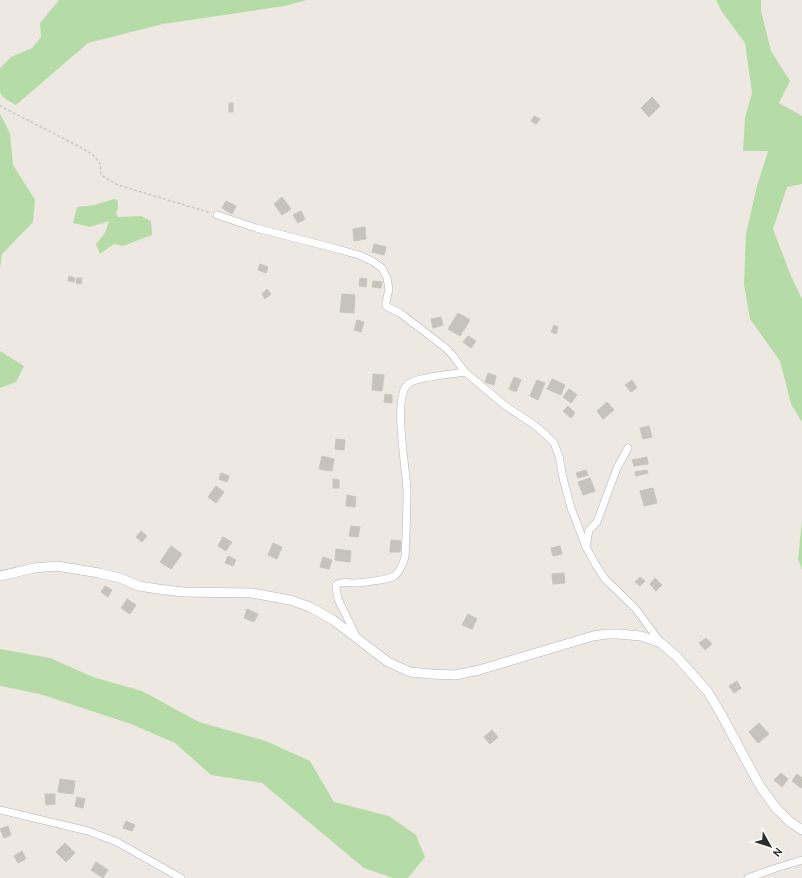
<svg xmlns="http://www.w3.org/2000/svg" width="802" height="878" font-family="Cabin,sans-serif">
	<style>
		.green { fill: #b5dca6 }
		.building { fill: #c6c3bd; stroke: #c8c5bb }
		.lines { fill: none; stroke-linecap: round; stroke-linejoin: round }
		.minor-casing { stroke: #b2b3bc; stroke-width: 8 }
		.tertiary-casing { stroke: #b2b3bc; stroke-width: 10 }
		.path { stroke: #c8c8c8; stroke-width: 1.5; stroke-dasharray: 3 2; stroke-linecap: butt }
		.minor { stroke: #fff; stroke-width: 7 }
		.tertiary { stroke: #fff; stroke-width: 9 }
	</style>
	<rect width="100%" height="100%" fill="#ede9e2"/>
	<!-- green -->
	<g class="green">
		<polygon points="59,0 307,0 284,6 163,24 88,43 16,105 4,98 0,93 0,68 11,57 32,48 41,37 40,23"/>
		<polygon points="716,0 761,0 761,11 771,51 790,81 779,103 802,116 802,184 787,187 773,229 791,276 802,299 802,422 791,404 780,361 750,319 744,284 746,234 757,186 768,151 743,151 745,118 752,93 745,43 722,12"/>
		<polygon points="0,114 10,133 13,165 35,200 33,222 2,254 0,269"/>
		<polygon points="114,199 118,201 118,208 116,213 118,217 141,216 151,221 152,235 123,246 114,244 100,254 96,244 105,233 109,221 90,227 73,223 77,207 94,205"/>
		<polygon points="0,351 24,366 16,382 0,388"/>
		<polygon points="802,521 802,570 798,559"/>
		<polygon points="0,649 50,658 93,677 142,691 199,722 266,741 310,761 334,802 389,816 416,835 425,857 408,878 393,878 364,868 262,783 211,775 175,743 131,724 40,694 0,686"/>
	</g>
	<!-- building -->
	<g class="building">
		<polygon points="652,97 660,106 649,117 641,108"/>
		<rect x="229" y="103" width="4" height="9"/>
		<polygon points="534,116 540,119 536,124 531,121"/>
		<polygon points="282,197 291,209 282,215 274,204"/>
		<polygon points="226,201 236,206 232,214 222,208"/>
		<polygon points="301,211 305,219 298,223 293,215"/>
		<polygon points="365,227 366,239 354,241 353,229"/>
		<polygon points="374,244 386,247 384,255 372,252"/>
		<polygon points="260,264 268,267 266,273 258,270"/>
		<polygon points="69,276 75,278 74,282 68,281"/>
		<polygon points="77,278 82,278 81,284 76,283"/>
		<polygon points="360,278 367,279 366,287 359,286"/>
		<polygon points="373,281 382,282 381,288 372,287"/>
		<polygon points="267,289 271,294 265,299 262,294"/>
		<polygon points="342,294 355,295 354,313 340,312"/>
		<polygon points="458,313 470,320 460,336 448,329"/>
		<polygon points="441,317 443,325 433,328 431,319"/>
		<polygon points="357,320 364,322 361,332 354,330"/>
		<polygon points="554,325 558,327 556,334 551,332"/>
		<polygon points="468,336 476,341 471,348 463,342"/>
		<polygon points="488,373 496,376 494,385 485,382"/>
		<polygon points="373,374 384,375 382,391 372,390"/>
		<polygon points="514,377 521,380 516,392 509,389"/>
		<polygon points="552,379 565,385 561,395 547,389"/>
		<polygon points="537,380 545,383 538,400 530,396"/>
		<polygon points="632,380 637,388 631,392 625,385"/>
		<polygon points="569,389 577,395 571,403 563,397"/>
		<polygon points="385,394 392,395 392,403 384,402"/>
		<polygon points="607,402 614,410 603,419 597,411"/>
		<polygon points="568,406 575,413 571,418 563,411"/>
		<polygon points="649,426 652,437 643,439 640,428"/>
		<polygon points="336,439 345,440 344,450 335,449"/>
		<polygon points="322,456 334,459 332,471 319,469"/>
		<polygon points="647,457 648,464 634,466 632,460"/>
		<polygon points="586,470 588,475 578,478 576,473"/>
		<polygon points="647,470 648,473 636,476 635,472"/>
		<polygon points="221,473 229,476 227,482 219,479"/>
		<polygon points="590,478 595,491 583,495 578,482"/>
		<polygon points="333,479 339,480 339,488 333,488"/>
		<polygon points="216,486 224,492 216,503 208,497"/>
		<polygon points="653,488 657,503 644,506 640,491"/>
		<polygon points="347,495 356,497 355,507 346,506"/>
		<polygon points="351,526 360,527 358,537 349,536"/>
		<polygon points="141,531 147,536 142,542 136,537"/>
		<polygon points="223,537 232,542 226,551 218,546"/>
		<polygon points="391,540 401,541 400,552 390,552"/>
		<polygon points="273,543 282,547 277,559 268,555"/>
		<polygon points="171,546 182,554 171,569 160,562"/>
		<polygon points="560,546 562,554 553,556 551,548"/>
		<polygon points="336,549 351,551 350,562 335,560"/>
		<polygon points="228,556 236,560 233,566 225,563"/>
		<polygon points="323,557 332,560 329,569 320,567"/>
		<polygon points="564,573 565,583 553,584 552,574"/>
		<polygon points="640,577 645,581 640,586 635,582"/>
		<polygon points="655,578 662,585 656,591 650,584"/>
		<polygon points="105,586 112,590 108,597 101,592"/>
		<polygon points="127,599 136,605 130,614 121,608"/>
		<polygon points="247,609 258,614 254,622 244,618"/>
		<polygon points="468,614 477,619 472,629 462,625"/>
		<polygon points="706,638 712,644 705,650 699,643"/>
		<polygon points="737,681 741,688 734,693 729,686"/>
		<polygon points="759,723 769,734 758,743 749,732"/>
		<polygon points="492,730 498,737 490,744 484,737"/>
		<polygon points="781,773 788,779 782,787 774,780"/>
		<polygon points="797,774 802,778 802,787 801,788 792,781"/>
		<polygon points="60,779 75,781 73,794 58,792"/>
		<polygon points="45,794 55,794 55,804 46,805"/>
		<polygon points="77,797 85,799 83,808 75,806"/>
		<polygon points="126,821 135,825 132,831 123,828"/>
		<polygon points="8,826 11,835 4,838 0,829"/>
		<polygon points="65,843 75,853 66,862 56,852"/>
		<polygon points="22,851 26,859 18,863 14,856"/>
		<polygon points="96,862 108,870 103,878 91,870"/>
	</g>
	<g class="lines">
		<!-- minor casing -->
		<g class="minor-casing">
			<g id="minor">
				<polyline points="217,215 256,228 330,247 359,255 372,261 382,268 387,278 389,289 386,302 386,306 400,313 447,349 454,357 465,372 507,407 533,424 545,434 554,443 559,456 563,478 571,508 586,547 596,565 605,579 635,608 661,643"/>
				<polyline points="586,547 589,530 597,522 617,468 628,448"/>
				<path d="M357 638 338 599 336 588V585C342 581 348 583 355 583 361 583 367 582 373 581 393 579 399 577 405 557 406 536 407 514 407 492 407 471 392 398 408 384 416 377 454 374 465 372"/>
				<polyline points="0,810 88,831 117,842 181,878"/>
				<polyline points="748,878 776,868 802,860"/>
			</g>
		</g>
		<!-- tertiary casing -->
		<g class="tertiary-casing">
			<polyline id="tertiary" points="0,576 34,568 57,566 99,573 120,578 139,586 158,589 183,592 252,593 290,600 310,607 333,620 388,662 410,672 432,674 455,675 479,670 593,636 607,634 618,634 641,636 661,643 677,657 708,692 721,714 760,786 776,808 790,822 802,830"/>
		</g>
		<!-- path -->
		<polyline class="path" points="0,105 2,107 82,148 93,155 100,163 101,175 118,185 211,213"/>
		<!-- minor -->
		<use href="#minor" class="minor"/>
		<!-- tertiary -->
		<use href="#tertiary" class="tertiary"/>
	</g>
	<!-- north arrow -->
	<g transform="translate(770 846) rotate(129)" stroke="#ffffff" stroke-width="3" paint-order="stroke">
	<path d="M0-3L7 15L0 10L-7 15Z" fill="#2d2d2d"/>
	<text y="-6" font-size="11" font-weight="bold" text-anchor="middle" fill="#2d2d2d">N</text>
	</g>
</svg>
